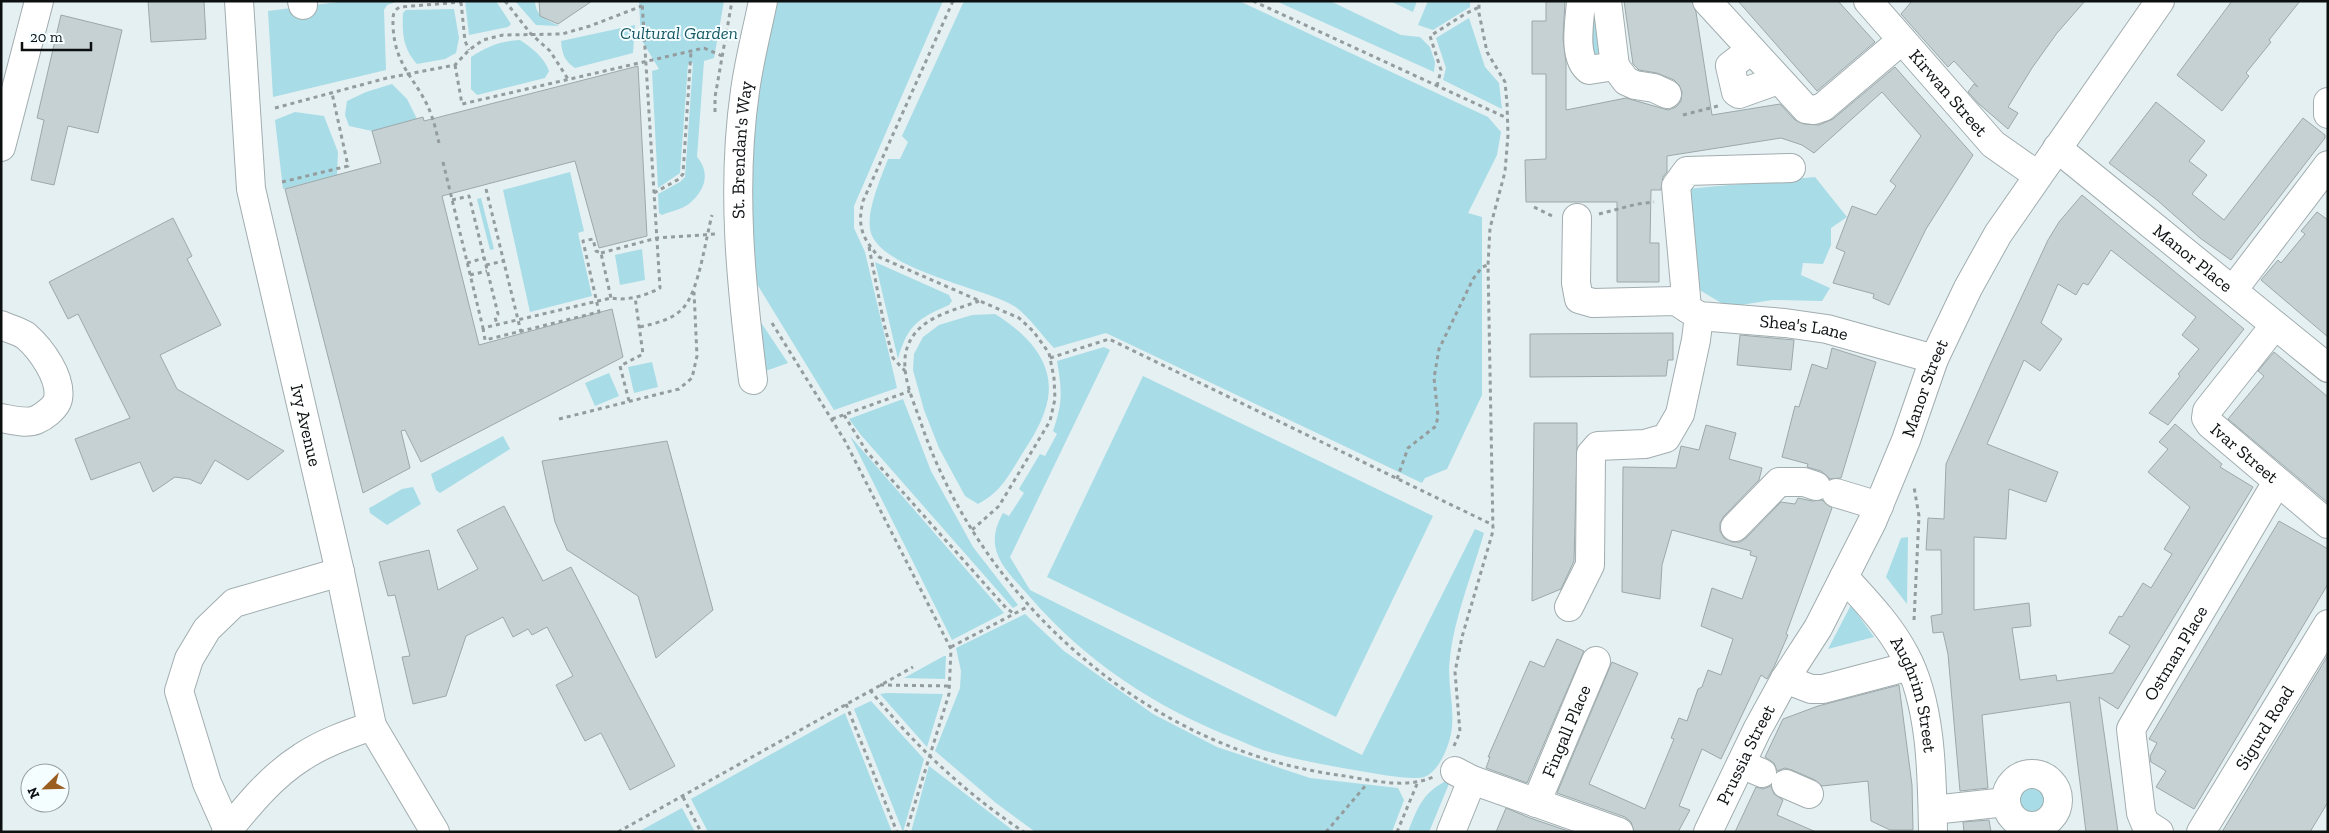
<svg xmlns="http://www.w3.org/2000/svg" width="2329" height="833" font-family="'Zilla Slab',serif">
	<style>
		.green { fill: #a8dce6 }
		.building { fill: #c6d1d3; stroke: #9da8aa }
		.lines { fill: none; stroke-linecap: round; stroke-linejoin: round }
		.minor-casing { stroke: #a2adaf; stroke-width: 30 }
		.major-casing { stroke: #a2adaf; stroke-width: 30 }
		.path { stroke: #949c9e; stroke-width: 3; stroke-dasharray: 4 4; stroke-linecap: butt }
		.minor { stroke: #fff; stroke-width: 28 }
		.major { stroke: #fff; stroke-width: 28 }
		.labels { text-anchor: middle; stroke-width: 4; stroke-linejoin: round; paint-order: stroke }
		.park-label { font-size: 18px; font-style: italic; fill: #175964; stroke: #f4fdff }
		.street-label { font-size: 18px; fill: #0c1011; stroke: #f4fdff }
	</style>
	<rect width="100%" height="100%" fill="#e5f0f3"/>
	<!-- green -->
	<g class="green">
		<polygon points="346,1 399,1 387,5 384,10 386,70 273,97 268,11"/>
		<polygon points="465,1 496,1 511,24 508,27 469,35"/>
		<path d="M515 1H535C536 17 546 19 559 26L536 25Z"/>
		<path d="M639 1H724L714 58 704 61 697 157C710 172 706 189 691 202 684 209 671 211 662 215L659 213 658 194 680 182 685 177 693 63 688 64 680 173 658 188 652 71 659 69 641 39Z"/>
		<polygon points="772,1 943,1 854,206 854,228 865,252 897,388 834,410 749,271 751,96"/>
		<path d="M964 1H1239L1488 117 1501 132 1497 155 1468 213 1482 217V395L1447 469 1425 478 1422 483 1106 333 1054 348C1043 337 1027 314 1014 306 983 287 876 269 870 229 867 210 881 177 888 159H900L908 142 902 136Z"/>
		<polygon points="1276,1 1330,1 1401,35 1420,37 1430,47 1435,62 1434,72"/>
		<polygon points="1390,1 1417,1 1413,12"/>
		<polygon points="1428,1 1470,1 1470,7 1433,30 1418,25"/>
		<polygon points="1585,1 1602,1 1601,53 1586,56"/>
		<path d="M454 9 459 38 456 53 445 59 417 64C403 49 402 33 403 13L406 10Z"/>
		<polygon points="1469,18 1485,67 1499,83 1502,109 1443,80 1446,68 1436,38"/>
		<path d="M635 25 633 53 575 68C564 61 562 53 561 41Z"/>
		<path d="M520 40C532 48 544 57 549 71L545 78 477 95 471 89V57C488 46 501 41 520 40Z"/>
		<polygon points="392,84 407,99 417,119 372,131 349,126 345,115 347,101 366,92"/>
		<polygon points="295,112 324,116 338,152 337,175 283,189 275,120"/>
		<polygon points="570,172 584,231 578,233 592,296 530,312 503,190"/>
		<polygon points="1815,177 1847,217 1831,228 1831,245 1823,264 1803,263 1801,275 1830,288 1822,301 1772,300 1728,307 1698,289 1687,189"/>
		<polygon points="481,198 494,249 490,250 477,199"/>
		<polygon points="642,249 645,280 620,285 615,255"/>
		<path d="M875 262 949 295 952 301 949 305C918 318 907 326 898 359Z"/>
		<path d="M995 314C1029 335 1060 367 1045 410 1040 426 1031 440 1022 454 1008 476 1002 491 978 504L965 496 939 448 924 410 913 370 914 354 923 337 939 325 972 315Z"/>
		<polygon points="756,315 788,363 760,373"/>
		<path d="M1104 347 1110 350 1010 557 1030 590 1362 755 1475 529 1484 533C1473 571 1454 619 1450 658 1446 684 1457 712 1450 738 1447 750 1438 772 1424 777 1414 781 1372 773 1360 771 1331 766 1302 761 1273 753 1260 750 1248 744 1236 739 1156 708 1085 661 1029 596 1005 569 982 550 1003 513L1009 516 1024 493 1019 489 1040 454 1045 456 1057 434 1053 431C1063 402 1062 391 1057 361Z"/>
		<polygon points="652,362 658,387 634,393 628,367"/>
		<polygon points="609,373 619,396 595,406 585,383"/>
		<polygon points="1143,376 1433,516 1336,717 1047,577"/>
		<polygon points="903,399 931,471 973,547 1018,605 1013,608 861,435 849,419"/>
		<polygon points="503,436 510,449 440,493 436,490 431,474"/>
		<polygon points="850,436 1004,613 952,640"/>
		<polygon points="413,487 421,504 387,525 370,513 369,508 373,506 402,489"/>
		<polygon points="1908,537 1907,604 1886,577 1901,538"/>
		<polygon points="1851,605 1874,637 1828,649"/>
		<polygon points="1025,614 1064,651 1153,714 1217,747 1310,778 1398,788 1404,800 1392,832 1034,831 996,803 935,751 960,688 961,671 956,648"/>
		<polygon points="944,656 946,656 945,679 904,678"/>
		<polygon points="887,693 943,694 927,747 880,694"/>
		<polygon points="871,701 924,759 903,832 854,709"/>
		<polygon points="845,713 892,832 708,832 691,799"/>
		<polygon points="929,766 1015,832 911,832"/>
		<path d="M1451 779 1429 832H1408C1418 806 1424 790 1451 779Z"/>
		<circle cx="2034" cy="803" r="16"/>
		<polygon points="682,808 695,832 638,832"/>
	</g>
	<!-- building -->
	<g class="building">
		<polygon points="148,1 204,1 206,39 151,42"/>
		<polygon points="539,1 592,1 558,24 540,16"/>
		<polygon points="1546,1 1565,1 1563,38 1566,63 1566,110 1626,98 1668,110 1676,107 1681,101 1682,92 1679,85 1674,80 1657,73 1639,70 1633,64 1624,1 1692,1 1696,12 1712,115 1780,104 1795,120 1804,124 1819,125 1833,119 1895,67 1973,155 1926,229 1889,305 1873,298 1874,294 1833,283 1845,252 1836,248 1852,206 1876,215 1896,186 1890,181 1921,136 1882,92 1814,153 1802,145 1781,138 1667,156 1667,172 1663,177 1661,190 1651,190 1650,243 1659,243 1659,282 1617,282 1617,202 1526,202 1525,160 1546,159 1546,74 1532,74 1532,21 1546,21"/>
		<polygon points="1738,1 1838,1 1875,42 1817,91"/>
		<polygon points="1912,1 2085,1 2057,33 2032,68 2008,107 2018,113 2008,129 1979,104 1968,92 1974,84 1978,87 1954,61 1948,67 1901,14"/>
		<polygon points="2232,1 2300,1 2269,40 2271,42 2246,73 2249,76 2222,111 2177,75"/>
		<polygon points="61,15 122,30 98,133 68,126 54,185 31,180 44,120 37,118"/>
		<polygon points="638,66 647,236 599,248 575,161 442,196 479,345 612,309 623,357 421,462 405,430 401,431 410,468 363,493 285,189 381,163 372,131 423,117 424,121"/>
		<polygon points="2156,102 2205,141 2189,161 2207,175 2192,194 2224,220 2303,118 2325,135 2325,138 2231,260 2200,238 2157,200 2109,163"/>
		<polygon points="2082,195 2244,329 2168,425 2149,413 2180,376 2178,374 2199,349 2182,335 2196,317 2111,250 2088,285 2083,283 2076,295 2058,284 2041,323 2062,339 2040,371 2024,360 1987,444 2058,472 2046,502 2009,489 2006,539 1974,537 1974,610 2029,603 2031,626 2012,628 2020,680 2056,675 2057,681 2113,673 2130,646 2109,633 2119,616 2122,617 2143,583 2151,588 2172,554 2164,549 2190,507 2148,472 2168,449 2159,442 2175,424 2222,464 2220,467 2253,487 2118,709 2099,697 2118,832 2086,832 2070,702 1982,715 1988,788 1960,791 1948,654 1943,632 1933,633 1931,616 1942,614 1941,550 1926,550 1928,518 1944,519 1946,464 1990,365 2048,240 2059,222"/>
		<polygon points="2317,212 2328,220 2328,337 2261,280 2278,260 2281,263 2305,234 2301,231"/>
		<polygon points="173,218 192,256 187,259 221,325 160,355 177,389 284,451 248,480 215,460 201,484 189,479 175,477 153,492 140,462 91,480 75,439 130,418 78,314 68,319 49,282"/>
		<polygon points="1673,333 1673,360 1668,360 1666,376 1530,377 1530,334"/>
		<polygon points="1740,335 1794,340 1791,370 1737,365"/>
		<polygon points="1832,348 1876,362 1841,478 1830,479 1821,471 1807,467 1808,464 1782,457 1795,406 1799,407 1812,364 1827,369"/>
		<polygon points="2274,352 2328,397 2328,503 2228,419 2264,376 2258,371"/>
		<polygon points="1534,423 1577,423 1577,450 1574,561 1561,589 1532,601"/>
		<polygon points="1706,425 1736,433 1729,459 1762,468 1759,480 1724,516 1720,523 1720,531 1724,538 1732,542 1740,542 1746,538 1781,502 1795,504 1798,498 1812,501 1822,500 1832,508 1786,634 1788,635 1774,667 1767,679 1761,675 1721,759 1702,749 1679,806 1690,810 1678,832 1634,832 1631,822 1625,817 1557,793 1612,662 1638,673 1589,784 1645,809 1674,739 1671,738 1679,718 1687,721 1698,689 1702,687 1708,670 1721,675 1733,639 1701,626 1712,588 1742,599 1757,557 1750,555 1751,551 1672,530 1662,565 1660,599 1622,592 1623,467 1676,468 1681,446 1699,450"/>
		<polygon points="667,441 713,610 656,658 638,596 567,550 555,522 542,461"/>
		<polygon points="504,506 543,581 571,567 675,766 630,790 601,733 585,741 556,685 573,676 547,627 532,635 528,629 513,637 503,617 466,636 446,696 413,704 402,657 410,656 395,595 388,596 379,562 429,550 438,590 478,569 457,530"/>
		<polygon points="2279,521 2328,549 2328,584 2194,809 2156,787 2166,771 2151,762 2150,756 2157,743 2149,739"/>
		<polygon points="1557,639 1584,651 1527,783 1486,768 1490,757 1488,757 1530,661 1544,667"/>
		<polygon points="2328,655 2328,802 2310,832 2222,832"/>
		<polygon points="1899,685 1912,785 1913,830 1890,830 1871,821 1868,781 1822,786 1815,780 1792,770 1785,768 1777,771 1774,763 1765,757 1783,719 1818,706"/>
		<polygon points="1771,786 1774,794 1783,800 1777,815 1816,832 1735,832 1756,787 1763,789"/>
		<polygon points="1506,808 1530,818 1571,832 1496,832"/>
		<polygon points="1989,820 1991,832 1964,832 1963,822"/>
	</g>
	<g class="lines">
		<!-- minor casing -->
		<g class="minor-casing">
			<g id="minor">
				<path id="s1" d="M239 1 251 189 340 572 372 726 435 832"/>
				<polyline points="302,1 303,5"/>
				<path d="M1581 1C1580 20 1572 57 1589 70L1615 66 1607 1"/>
				<polyline points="1707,1 1806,109 1814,110 1823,107 1902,40"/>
				<path id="s2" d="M1868 1 1993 144 2037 175"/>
				<polyline points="1751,50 1730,66 1736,92 1739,94 1778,80"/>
				<polyline points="1615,66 1626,81 1635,85 1654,88 1667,94"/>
				<polyline points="2328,102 2328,114"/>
				<polyline points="1,147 39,1"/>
				<path id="s3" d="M2057 148 2328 368"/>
				<path id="s4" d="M1577 218 1576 283 1579 299 1593 303 1676 301 1699 316 1785 323 1827 329 1934 359"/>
				<polyline points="2233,290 2328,165"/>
				<polyline points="1687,308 1676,186 1687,171 1791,168"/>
				<path d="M1 325C9 329 19 331 26 336 41 349 62 378 58 399 56 408 43 417 36 420 26 424 12 420 1 418"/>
				<path id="s5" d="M2275 325 2207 411 2206 418 2210 424 2328 524"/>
				<path id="s6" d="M753 380C741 284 731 188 745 91 749 61 757 31 763 1"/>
				<polyline points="1836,493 1879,506"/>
				<polyline points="1735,527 1779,482 1804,482 1816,486"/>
				<polyline points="1569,607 1590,565 1591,454 1598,446 1645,444 1666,438 1680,414 1696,340 1699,316"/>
				<polyline points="1785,679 1811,689 1823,689 1910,666"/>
				<polyline points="1741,764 1762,773"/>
				<polyline points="1455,771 1472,780 1619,832"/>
				<circle cx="2032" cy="800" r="26"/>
				<polyline points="1786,784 1809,794"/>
				<path id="s7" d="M1536 803 1596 661"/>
				<polyline points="1933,810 2006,802"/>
				<path d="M228 830C250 803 272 776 302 757 323 743 348 734 372 726"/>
				<polyline points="226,832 228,830 207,783 179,691 189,659 207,629 234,603 340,572"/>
				<polyline points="1451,832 1472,780"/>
				<path id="s8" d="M2159 832 2145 823 2141 813 2131 729 2277 482"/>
				<path id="s9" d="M2201 832 2328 624"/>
			</g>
		</g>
		<!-- major casing -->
		<g class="major-casing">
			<g id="major">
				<path id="s10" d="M1844 577C1866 601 1890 626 1905 655 1932 705 1932 777 1933 832"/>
				<path id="s11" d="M1708 832 1757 730 1785 679 1818 628 1872 522 1906 440 1934 359 1968 288 1998 234 2160 1"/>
			</g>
		</g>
		<!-- path -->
		<g class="path">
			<polyline points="505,1 531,34 550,51 568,79"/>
			<path d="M953 1 863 201C857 226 862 238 879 257L1019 318 1033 331 1049 353 1054 378 1055 399 1050 421 999 506 972 530"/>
			<polyline points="1253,1 1507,118"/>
			<polyline points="461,2 465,41 469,50"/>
			<polyline points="455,65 462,104 704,48 722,56"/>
			<polyline points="1437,86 1441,70 1430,36 1465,14 1479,7"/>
			<polyline points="275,108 387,78 455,65 469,50 483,40 503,35 562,34 590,26 642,6"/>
			<polyline points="715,112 715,97 732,1"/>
			<polyline points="1683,115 1718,106"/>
			<path d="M439 143C437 135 435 125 432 117 420 81 395 70 393 26 393 17 392 11 400 7L461 2"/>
			<path d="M443 162 483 328 611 298C627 301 645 296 660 288L642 1"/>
			<polyline points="282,182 348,166 332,93"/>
			<polyline points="486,189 521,332"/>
			<polyline points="654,193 679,179 683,174 691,51"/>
			<polyline points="452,200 469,196 498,314 495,317 497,325"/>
			<polyline points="1534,207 1554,217"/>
			<polyline points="1599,214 1637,204 1654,202"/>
			<polyline points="869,247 884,324 893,358 905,371"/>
			<polyline points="601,253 657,238 716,234"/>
			<polyline points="467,263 484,258"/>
			<polyline points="486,265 504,261"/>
			<polyline points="470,275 487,271"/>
			<path d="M979 301C958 309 926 316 913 336 895 361 911 395 920 420 980 601 1148 749 1338 775 1367 779 1405 790 1433 777"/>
			<polyline points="772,323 845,441 951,649 949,694 906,832"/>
			<path d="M640 327C656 323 673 320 684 307 699 290 706 237 712 215"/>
			<polyline points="483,328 485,340 599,312 583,241 593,239 596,251 601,253 611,298"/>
			<polyline points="1050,358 1109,339 1493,525"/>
			<polyline points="629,401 620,366 643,354 635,297"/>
			<polyline points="844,415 867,452 1007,609 1015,614"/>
			<polyline points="559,419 679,389 692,378 697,356 694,292"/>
			<polyline points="832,419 910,391"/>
			<polyline points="1397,479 1408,448 1436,426 1438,416 1434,378 1439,349 1473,279 1482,267 1488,265"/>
			<polyline points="1914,620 1919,516 1914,487"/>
			<polyline points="951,647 1029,606"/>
			<polyline points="880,685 949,686"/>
			<path d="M870 690C914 745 965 793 1024 832"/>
			<polyline points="846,704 897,832"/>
			<polyline points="1454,746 1460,732 1455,672 1462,637 1493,531 1488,265 1490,228 1505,172 1508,135 1507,103 1505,82 1487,52 1479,13 1479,1"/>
			<polyline points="683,797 701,832"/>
			<polyline points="618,832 913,667"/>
			<polyline points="1326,832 1366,785"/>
			<polyline points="1397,832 1417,784"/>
		</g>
		<!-- minor -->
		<use href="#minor" class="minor"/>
		<!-- major -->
		<use href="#major" class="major"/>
	</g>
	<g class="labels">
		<!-- park labels -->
		<g class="park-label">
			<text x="679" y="39">Cultural Garden</text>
		</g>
		<!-- street labels -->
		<g class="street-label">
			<text dy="6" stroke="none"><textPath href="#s2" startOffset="122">Kirwan Street</textPath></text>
			<text dy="6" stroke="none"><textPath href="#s6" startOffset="231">St. Brendan's Way</textPath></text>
			<text dy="6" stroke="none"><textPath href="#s3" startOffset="175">Manor Place</textPath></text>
			<text dy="6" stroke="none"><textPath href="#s4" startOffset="312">Shea's Lane</textPath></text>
			<text dy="6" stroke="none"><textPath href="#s11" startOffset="495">Manor Street</textPath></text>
			<text dy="6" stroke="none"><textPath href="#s1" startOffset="431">Ivy Avenue</textPath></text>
			<text dy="6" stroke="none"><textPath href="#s5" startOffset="169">Ivar Street</textPath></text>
			<text dy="6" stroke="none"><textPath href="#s8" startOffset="200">Ostman Place</textPath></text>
			<text dy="6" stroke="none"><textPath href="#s10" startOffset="140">Aughrim Street</textPath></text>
			<text dy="6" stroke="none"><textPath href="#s9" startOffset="122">Sigurd Road</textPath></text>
			<text dy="6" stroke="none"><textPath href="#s7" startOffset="78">Fingall Place</textPath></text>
			<text dy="6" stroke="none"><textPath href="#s11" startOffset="86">Prussia Street</textPath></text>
		</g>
	</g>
	<!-- border -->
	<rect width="2329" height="833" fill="none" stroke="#0c1011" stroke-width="5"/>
	<!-- north arrow -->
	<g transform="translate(45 788) rotate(247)"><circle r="24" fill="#f4fdff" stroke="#979ea0"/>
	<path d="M0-4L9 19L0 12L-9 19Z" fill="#9b5e21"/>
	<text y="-8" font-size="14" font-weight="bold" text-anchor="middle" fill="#0c1011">N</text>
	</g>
	<!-- scale -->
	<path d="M22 42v8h69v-8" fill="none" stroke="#0c1011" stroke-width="2.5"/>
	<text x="30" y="42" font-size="15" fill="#0c1011" stroke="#f4fdff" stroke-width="4" paint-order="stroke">20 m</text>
</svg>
